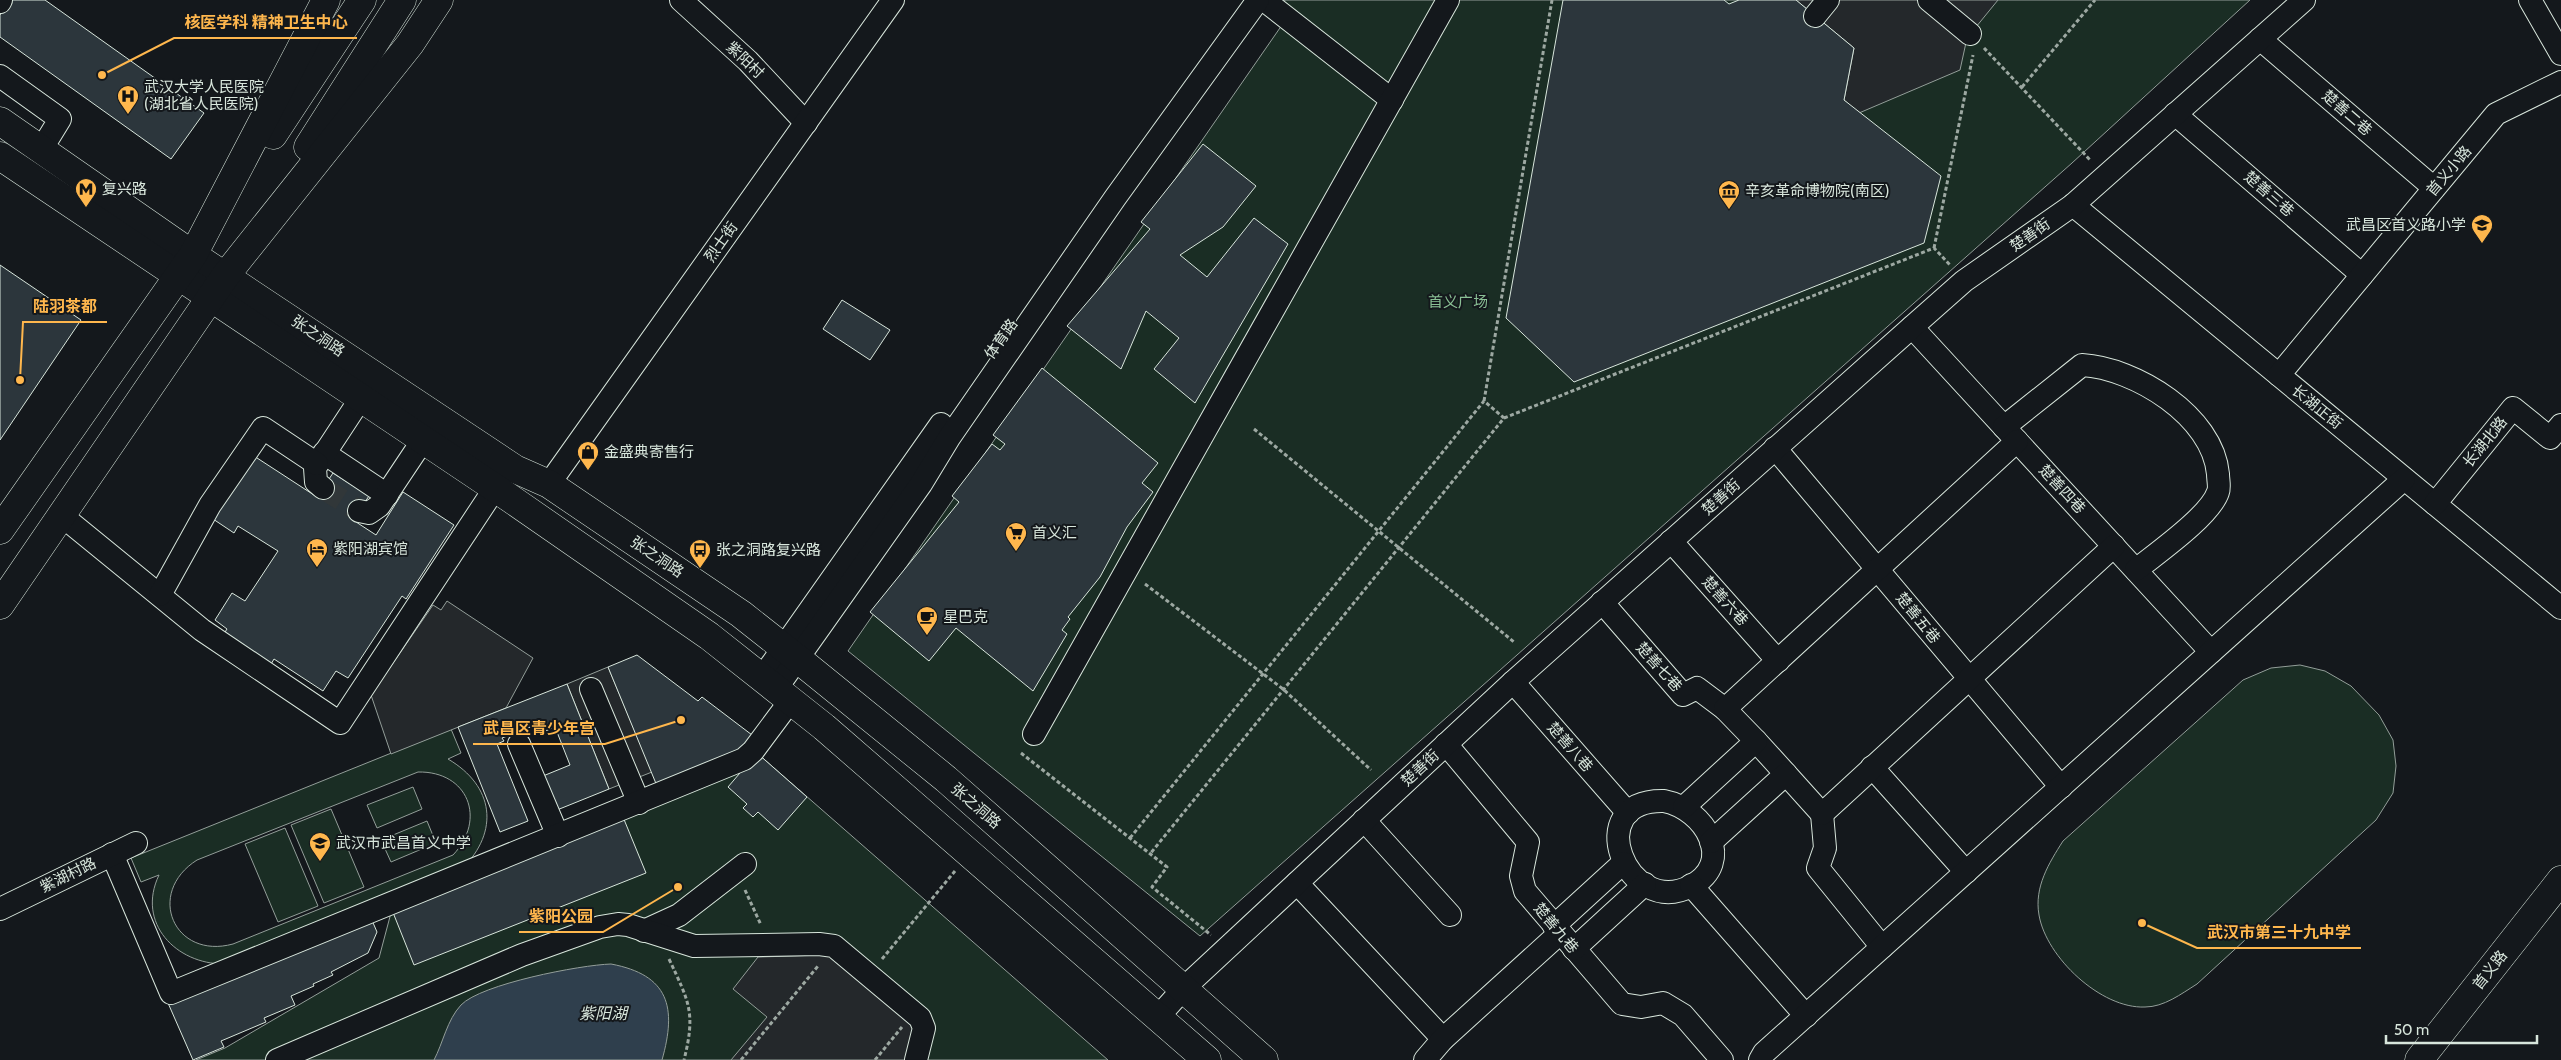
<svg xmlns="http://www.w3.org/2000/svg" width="2561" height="1060" font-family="Cabin,'Noto Sans SC',sans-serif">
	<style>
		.green { fill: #1a2d24; stroke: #939e99; fill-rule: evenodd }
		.parking { fill: #24282b; stroke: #939e99 }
		.water { fill: #2f3f4d; stroke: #939e99 }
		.building { fill: #2c363c; stroke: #d8e6dc }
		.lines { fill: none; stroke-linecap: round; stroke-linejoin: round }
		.minor-tunnel { stroke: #313739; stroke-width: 22; stroke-dasharray: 22 11; stroke-linecap: butt }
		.minor-casing { stroke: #d8e6dc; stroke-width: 24 }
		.major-casing { stroke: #d8e6dc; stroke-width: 29 }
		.path { stroke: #9da8a2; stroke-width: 3; stroke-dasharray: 4 2.5; stroke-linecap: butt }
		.minor { stroke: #14181c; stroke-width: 22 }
		.major { stroke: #14181c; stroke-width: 28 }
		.labels { text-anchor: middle; stroke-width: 4; stroke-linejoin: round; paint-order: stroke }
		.street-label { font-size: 15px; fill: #d8e6dc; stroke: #14181c }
		.poi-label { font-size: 15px; fill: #d8e6dc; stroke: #14181c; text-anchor: start }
		.park-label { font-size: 15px; fill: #8ac095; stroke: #14181c }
		.water-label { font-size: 16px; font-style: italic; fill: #d8e6dc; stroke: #14181c }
		.leader { fill: none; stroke: #ffb74d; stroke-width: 2 }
		.callout-dot { fill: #ffb74d; stroke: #14181c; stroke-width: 2 }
		.callout-label { font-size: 16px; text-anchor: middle; font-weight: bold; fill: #ffb74d; stroke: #14181c; stroke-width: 4; stroke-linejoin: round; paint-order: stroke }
	</style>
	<rect width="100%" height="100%" fill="#14181c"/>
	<!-- green -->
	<g class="green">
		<polygon points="1285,0 2250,0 2072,163 1200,936 848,651 1291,12 1282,5"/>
		<path d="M2300 665 2325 671 2351 686 2379 715 2393 740 2396 766 2393 793 2376 820 2197 984C2181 994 2164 1007 2145 1007 2101 1009 2046 957 2039 915 2034 887 2049 863 2063 841L2243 680 2271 668Z"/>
		<path d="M451 729 461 753 448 759C494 786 500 831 462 869L224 964C176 964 136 923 159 875L141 882 131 858ZM418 772C468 771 487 819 453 855L233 944C174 960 145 893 197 860Z"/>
		<polygon points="757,753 1108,1060 196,1060 225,1048 379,958 392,909"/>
		<polygon points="413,787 422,809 377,828 367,805"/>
		<polygon points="331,809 364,887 324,903 291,825"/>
		<polygon points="427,821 436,843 391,862 381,840"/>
		<polygon points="285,828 318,906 278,922 245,844"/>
	</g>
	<!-- parking -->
	<g class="parking">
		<polygon points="1796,0 1998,0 1967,38 1960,70 1859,113 1844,100 1854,48"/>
		<polygon points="447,601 533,658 506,708 391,754 371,695 433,605 441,610"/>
		<polygon points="608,667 652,772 609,789 567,684"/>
		<polygon points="827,955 832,956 915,1025 906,1060 731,1060 767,1017 733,989 758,957"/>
	</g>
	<!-- water -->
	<path class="water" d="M611 964C669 975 677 1007 662 1060H434C443 1043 447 1020 461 1005 481 984 580 965 611 964Z"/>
	<!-- building -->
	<g class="building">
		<polygon points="11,0 45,0 204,113 171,159 0,37 0,15"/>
		<polygon points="1563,0 1724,0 1729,4 1739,0 1796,0 1854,48 1844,100 1941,176 1924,243 1574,382 1506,318"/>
		<polygon points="1203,144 1256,186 1223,227 1180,255 1207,277 1254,218 1288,244 1195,403 1154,369 1179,338 1146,311 1121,369 1067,326 1150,229 1141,222"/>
		<polygon points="0,265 81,320 0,440"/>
		<polygon points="842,300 890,330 870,360 823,329"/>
		<polygon points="1042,368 1158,463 1142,483 1153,492 1127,527 1100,577 1068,617 1070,619 1062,630 1067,634 1033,691 956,628 929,661 870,612 959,502 952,496 992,444 1000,450 1005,444 993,435"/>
		<polygon points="254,456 317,497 333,473 369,496 353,520 376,535 403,492 454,525 406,599 402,596 348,678 336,671 323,691 274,659 270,666 223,635 227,629 215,620 232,593 245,601 278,551 238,526 234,533 210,517"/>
		<polygon points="637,655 698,701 702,697 756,738 749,748 657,786 608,667"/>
		<polygon points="567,684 609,789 557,810 543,776 570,765 555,727 536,735 533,726 502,738 504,741 497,744 528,821 500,832 458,727"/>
		<polygon points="757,753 807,797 778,830 758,812 753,817 743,808 747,804 728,787"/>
		<polygon points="623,817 646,873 414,965 392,910"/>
		<polygon points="371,918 377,932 368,953 331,972 333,975 313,984 314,986 291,996 295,1005 264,1018 266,1022 221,1041 224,1047 193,1060 168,1003"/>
	</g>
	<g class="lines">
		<!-- minor-tunnel -->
		<polyline class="minor-tunnel" points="323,488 359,511"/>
		<!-- minor casing -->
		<g class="minor-casing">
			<g id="minor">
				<polyline points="681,0 748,61 806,123"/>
				<polyline points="1264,0 1392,100"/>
				<polyline points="1929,0 1970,34"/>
				<polyline points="2530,0 2561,54"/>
				<polyline points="0,2 1,0"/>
				<polyline points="1815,16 1828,0"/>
				<polyline points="2260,39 2434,188"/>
				<polyline points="0,76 60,119 41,150"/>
				<polyline points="2175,114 2362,275"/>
				<polyline points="2073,205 2561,608"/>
				<polyline points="1912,327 2211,652"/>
				<polyline points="2279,375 2496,114 2561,82"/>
				<path d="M2004 427 2082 365C2135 368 2213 416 2218 474 2218 480 2220 487 2218 492 2210 516 2157 553 2136 570"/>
				<polyline points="1775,448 2061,787"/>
				<polyline points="324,453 387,495"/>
				<polyline points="549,484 893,0"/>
				<polyline points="323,488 316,482 315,468 361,398"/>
				<polyline points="2435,504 2513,408 2550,438 2561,425"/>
				<polyline points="359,511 369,513 379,506 423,440"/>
				<polyline points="61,515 202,630 340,723 495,488"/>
				<polyline points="1671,541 1778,661"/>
				<polyline points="160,595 210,505 263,428 317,464"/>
				<polyline points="1602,602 1683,695 1697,688 1725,709"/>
				<polyline points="762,678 941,424"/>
				<polyline points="1513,682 1628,813"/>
				<polyline points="591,689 639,803"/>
				<polyline points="776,689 921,484 949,438 1115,198 1258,0"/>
				<polyline points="1034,734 1448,0"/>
				<polyline points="1756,741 1786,774"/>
				<polyline points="519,744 558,836"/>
				<polyline points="1446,744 1528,842 1521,876 1525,891 1622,1004 1641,1007 1663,1003 1683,1015 1722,1060"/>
				<polyline points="1872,767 1966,872"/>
				<path d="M1664 801C1705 809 1736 862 1691 886 1627 920 1579 799 1664 801Z"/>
				<polyline points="1684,807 1756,741 1725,709 2017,441"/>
				<polyline points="1822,814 1825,848 1818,868 1882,947"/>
				<polyline points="1364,820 1450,915"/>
				<polyline points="1711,842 1786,774 1822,814 2114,546"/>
				<polyline points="112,854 171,993 744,759 753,751 791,700"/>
				<polyline points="1297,883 1443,1039"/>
				<polyline points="1691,885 1806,1016"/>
				<polyline points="0,909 136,843"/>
				<polyline points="1554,926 1623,863"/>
				<polyline points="644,931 679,915 745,864"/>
				<polyline points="1574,949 1645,884"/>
				<polyline points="1158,1017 1184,988 1513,682 1912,327 1964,281 2073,205 2304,0"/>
				<polyline points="277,1060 522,955 600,927 618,924 628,925 694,946 819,944 834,946 920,1018 924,1028 916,1060"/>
				<polyline points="1425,1060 1443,1039 1560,933"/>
				<polyline points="1760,1060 1764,1053 2404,479"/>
			</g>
		</g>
		<!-- major casing -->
		<g class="major-casing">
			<g id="major">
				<polyline points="0,121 193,255 515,469 549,484 741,614 798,659 946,779 1264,1060"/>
				<polyline points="273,135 362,0"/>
				<polyline points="308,147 402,0"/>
				<polyline points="0,156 501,492 709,636 824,727 1207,1060"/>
				<polyline points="0,530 193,255 326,0"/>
				<polyline points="0,605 226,275 410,44 439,0"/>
				<polyline points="2419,1060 2561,880"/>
			</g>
		</g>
		<!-- path -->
		<g class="path">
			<polyline points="1984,48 2091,161"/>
			<polyline points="2022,87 2095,0"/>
			<polyline points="1934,248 1973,55"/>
			<polyline points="1484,401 1552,0"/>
			<polyline points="1504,418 1934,248 1950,265"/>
			<polyline points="1254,429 1514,642"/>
			<polyline points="1145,584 1283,689 1371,770"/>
			<polyline points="1021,753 1167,867 1152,887 1211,935"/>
			<polyline points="1130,838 1484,401 1504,418 1150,854"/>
			<polyline points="745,890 761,925"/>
			<path d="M669 959C689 1002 696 1012 684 1060"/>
			<polyline points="882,959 955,871"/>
			<polyline points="741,1060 818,966"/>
			<polyline points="875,1060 902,1027"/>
		</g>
		<!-- minor -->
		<use href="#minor" class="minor"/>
		<!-- major -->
		<use href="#major" class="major"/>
	</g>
	<!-- icons -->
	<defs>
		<g id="hospital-pin" transform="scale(1.125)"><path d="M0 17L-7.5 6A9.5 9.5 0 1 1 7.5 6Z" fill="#ffb74d" stroke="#14181c"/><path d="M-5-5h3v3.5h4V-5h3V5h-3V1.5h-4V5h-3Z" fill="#111"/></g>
		<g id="metro-pin" transform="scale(1.125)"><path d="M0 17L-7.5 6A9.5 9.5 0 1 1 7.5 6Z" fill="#ffb74d" stroke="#14181c"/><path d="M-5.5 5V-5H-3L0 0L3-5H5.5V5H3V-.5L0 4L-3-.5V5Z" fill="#111"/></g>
		<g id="museum-pin" transform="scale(1.125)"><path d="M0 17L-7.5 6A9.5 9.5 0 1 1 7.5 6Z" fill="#ffb74d" stroke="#14181c"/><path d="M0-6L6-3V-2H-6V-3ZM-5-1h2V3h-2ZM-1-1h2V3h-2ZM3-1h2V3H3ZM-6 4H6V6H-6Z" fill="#111"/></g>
		<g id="school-pin" transform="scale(1.125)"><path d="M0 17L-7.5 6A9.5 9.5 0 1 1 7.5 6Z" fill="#ffb74d" stroke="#14181c"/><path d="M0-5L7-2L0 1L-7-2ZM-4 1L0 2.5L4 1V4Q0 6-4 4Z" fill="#111"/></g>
		<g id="shop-pin" transform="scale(1.125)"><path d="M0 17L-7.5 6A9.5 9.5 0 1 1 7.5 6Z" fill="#ffb74d" stroke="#14181c"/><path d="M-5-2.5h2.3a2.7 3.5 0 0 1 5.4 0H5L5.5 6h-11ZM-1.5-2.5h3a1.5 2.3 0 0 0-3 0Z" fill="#111"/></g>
		<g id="supermarket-pin" transform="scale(1.125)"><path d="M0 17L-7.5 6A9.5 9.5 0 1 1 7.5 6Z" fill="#ffb74d" stroke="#14181c"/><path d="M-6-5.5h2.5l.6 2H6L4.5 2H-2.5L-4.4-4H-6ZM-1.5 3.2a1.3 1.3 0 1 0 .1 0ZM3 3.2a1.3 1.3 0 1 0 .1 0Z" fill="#111"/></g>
		<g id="hotel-pin" transform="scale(1.125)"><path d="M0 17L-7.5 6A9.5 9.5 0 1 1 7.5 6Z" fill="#ffb74d" stroke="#14181c"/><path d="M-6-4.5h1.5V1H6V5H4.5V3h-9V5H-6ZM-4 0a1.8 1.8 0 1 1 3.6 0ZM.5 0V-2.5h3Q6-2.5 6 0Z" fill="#111"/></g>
		<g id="bus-pin" transform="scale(1.125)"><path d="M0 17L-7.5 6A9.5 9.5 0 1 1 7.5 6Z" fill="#ffb74d" stroke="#14181c"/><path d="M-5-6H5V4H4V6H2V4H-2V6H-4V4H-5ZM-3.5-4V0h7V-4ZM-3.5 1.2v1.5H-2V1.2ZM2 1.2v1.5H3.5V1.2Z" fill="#111"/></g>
		<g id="cafe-pin" transform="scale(1.125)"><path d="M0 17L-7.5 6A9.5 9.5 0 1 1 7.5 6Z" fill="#ffb74d" stroke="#14181c"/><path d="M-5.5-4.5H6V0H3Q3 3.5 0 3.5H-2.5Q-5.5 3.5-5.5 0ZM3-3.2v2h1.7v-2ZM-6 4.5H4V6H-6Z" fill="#111"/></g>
	</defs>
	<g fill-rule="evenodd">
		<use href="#hospital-pin" x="128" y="96"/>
		<use href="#metro-pin" x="86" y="189"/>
		<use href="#museum-pin" x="1729" y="191"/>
		<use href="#school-pin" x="2482" y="225"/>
		<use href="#shop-pin" x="588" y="452"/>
		<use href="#supermarket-pin" x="1016" y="533"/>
		<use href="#hotel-pin" x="317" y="549"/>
		<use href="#bus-pin" x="700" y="550"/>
		<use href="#cafe-pin" x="927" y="617"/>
		<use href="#school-pin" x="320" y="843"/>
	</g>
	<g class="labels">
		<!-- street labels -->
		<g class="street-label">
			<text transform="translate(745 60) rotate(44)" y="5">紫阳村</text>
			<text transform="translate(2347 113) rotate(41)" y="5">楚善二巷</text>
			<text transform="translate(2449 171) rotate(-50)" y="5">首义小路</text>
			<text transform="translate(2269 194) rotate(41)" y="5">楚善三巷</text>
			<text transform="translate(2030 235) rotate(-35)" y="5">楚善街</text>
			<text transform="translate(721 242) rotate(-55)" y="5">烈士街</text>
			<text transform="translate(318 336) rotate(34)" y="5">张之洞路</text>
			<text transform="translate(1001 339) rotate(-55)" y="5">体育路</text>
			<text transform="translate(2317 407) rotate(39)" y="5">长湖正街</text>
			<text transform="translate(2485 442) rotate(-51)" y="5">长湖北路</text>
			<text transform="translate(2062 489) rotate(47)" y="5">楚善四巷</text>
			<text transform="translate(1721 497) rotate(-42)" y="5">楚善街</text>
			<text transform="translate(657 557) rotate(34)" y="5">张之洞路</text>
			<text transform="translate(1725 601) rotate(48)" y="5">楚善六巷</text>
			<text transform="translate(1918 618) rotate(51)" y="5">楚善五巷</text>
			<text transform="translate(1659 667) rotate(48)" y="5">楚善七巷</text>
			<text transform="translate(1570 747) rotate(49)" y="5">楚善八巷</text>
			<text transform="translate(1420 768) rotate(-43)" y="5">楚善街</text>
			<text transform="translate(976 806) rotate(41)" y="5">张之洞路</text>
			<text transform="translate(68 875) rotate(-26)" y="5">紫湖村路</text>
			<text transform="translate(1556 928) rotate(50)" y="5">楚善九巷</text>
			<text transform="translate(2490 970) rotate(-52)" y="5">首义路</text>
		</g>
		<!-- poi labels -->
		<g class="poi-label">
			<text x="144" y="92">武汉大学人民医院<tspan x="144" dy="17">(湖北省人民医院)</tspan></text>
			<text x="102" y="194">复兴路</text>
			<text x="1745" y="196">辛亥革命博物院(南区)</text>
			<text x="2466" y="230" text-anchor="end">武昌区首义路小学</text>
			<text x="604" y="457">金盛典寄售行</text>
			<text x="1032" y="538">首义汇</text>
			<text x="333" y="554">紫阳湖宾馆</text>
			<text x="716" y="555">张之洞路复兴路</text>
			<text x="943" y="622">星巴克</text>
			<text x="336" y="848">武汉市武昌首义中学</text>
		</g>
		<!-- park labels -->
		<g class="park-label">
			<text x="1458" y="307">首义广场</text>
		</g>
		<!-- water labels -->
		<g class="water-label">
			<text x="603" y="1019">紫阳湖</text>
		</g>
	</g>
	<!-- callouts -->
	<path class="leader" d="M102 75L174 38H357M20 380L23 322H107M681 720L605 744H473M678 887L603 932H519M2142 923L2197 948H2361"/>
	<g class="callout-dot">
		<circle cx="102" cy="75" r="5"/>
		<circle cx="20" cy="380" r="5"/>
		<circle cx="681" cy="720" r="5"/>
		<circle cx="678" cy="887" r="5"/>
		<circle cx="2142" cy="923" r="5"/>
	</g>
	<g class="callout-label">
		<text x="266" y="28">核医学科 精神卫生中心</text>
		<text x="65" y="312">陆羽茶都</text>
		<text x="539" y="734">武昌区青少年宫</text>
		<text x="561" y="922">紫阳公园</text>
		<text x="2279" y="938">武汉市第三十九中学</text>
	</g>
	<!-- scale -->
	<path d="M2386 1035v8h151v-8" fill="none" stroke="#d8e6dc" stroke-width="2.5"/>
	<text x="2394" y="1035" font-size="15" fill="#d8e6dc" stroke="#14181c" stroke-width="4" paint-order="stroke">50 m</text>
</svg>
